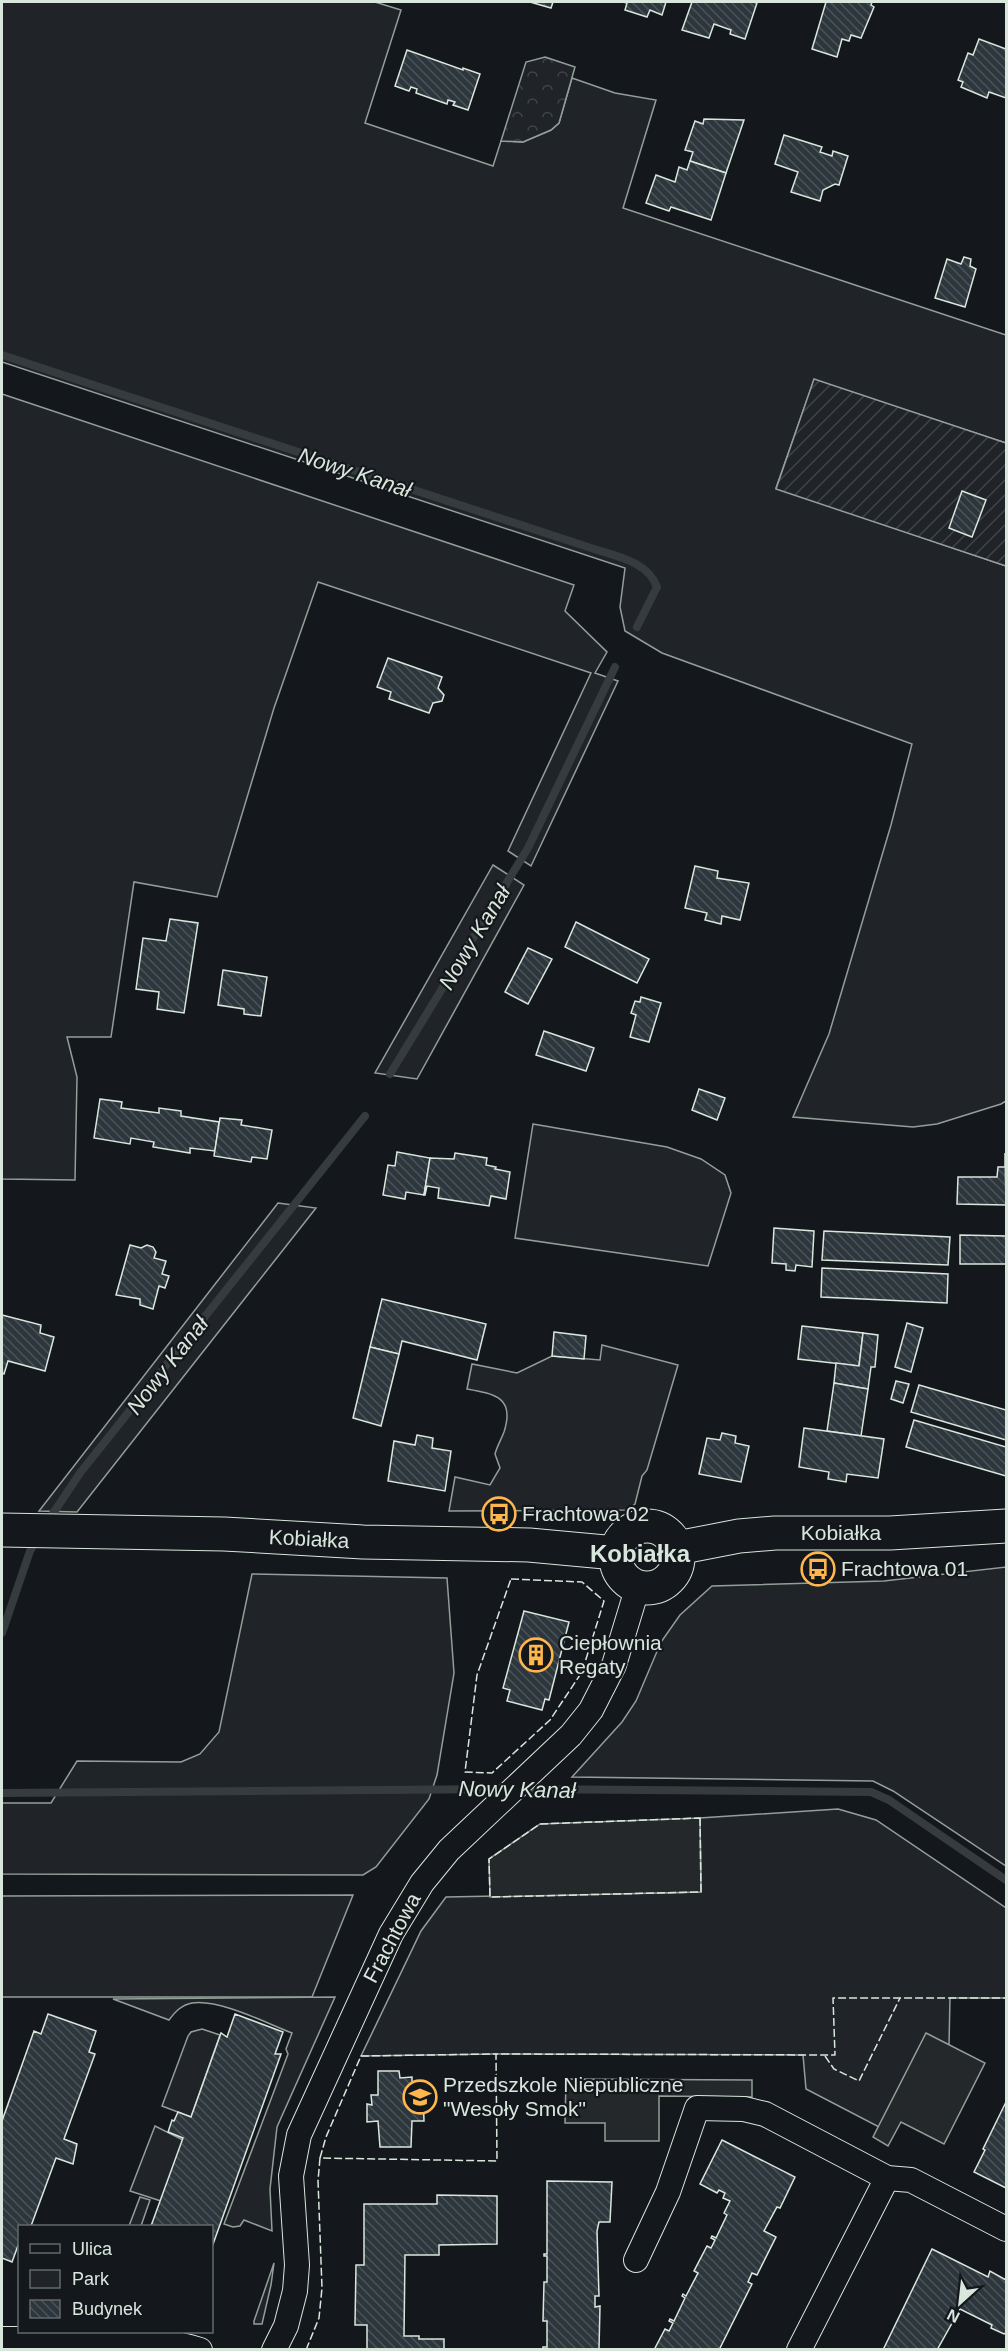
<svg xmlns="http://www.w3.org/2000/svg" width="1008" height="2351" font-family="Helvetica,sans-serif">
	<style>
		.green { fill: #202428; stroke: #939e99; stroke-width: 1.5 }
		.forest { fill: url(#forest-crowns); stroke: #939e99; stroke-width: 1.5 }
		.garden { fill: url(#garden-furrows); stroke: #939e99; stroke-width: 1.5 }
		.parking { fill: #24282b; stroke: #939e99; stroke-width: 1.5 }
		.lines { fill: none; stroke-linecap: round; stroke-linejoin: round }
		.stream { stroke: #363b3e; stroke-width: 8 }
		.building { fill: url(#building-back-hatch); stroke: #d8e6dc; stroke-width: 1.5 }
		.street-casing { stroke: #d8e6dc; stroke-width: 26 }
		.secondary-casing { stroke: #d8e6dc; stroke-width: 35 }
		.street { stroke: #14181c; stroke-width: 24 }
		.secondary { stroke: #14181c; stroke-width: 33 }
		.fence { stroke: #d8e6dc; stroke-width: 1.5; stroke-dasharray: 8 3; stroke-linecap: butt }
		.labels { text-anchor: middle; stroke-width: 4.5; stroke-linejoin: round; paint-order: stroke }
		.poi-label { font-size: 21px; fill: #d8e6dc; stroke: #14181c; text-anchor: start }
		.street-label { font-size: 21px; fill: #d8e6dc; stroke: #14181c }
		.water-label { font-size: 22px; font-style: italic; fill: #d8e6dc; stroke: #14181c }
		.quarter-label { font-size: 24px; font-weight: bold; fill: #d8e6dc; stroke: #14181c }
	</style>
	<defs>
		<pattern id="forest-crowns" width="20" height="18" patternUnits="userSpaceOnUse" patternTransform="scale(1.5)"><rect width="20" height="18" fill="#202428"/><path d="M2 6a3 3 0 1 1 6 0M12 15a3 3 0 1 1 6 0" fill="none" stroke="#404447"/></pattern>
		<pattern id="garden-furrows" width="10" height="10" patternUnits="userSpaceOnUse" patternTransform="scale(1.5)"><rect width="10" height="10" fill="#202428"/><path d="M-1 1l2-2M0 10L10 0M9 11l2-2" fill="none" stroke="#404447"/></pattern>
		<pattern id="building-back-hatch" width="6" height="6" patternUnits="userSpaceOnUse" patternTransform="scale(1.5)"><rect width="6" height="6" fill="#2c363c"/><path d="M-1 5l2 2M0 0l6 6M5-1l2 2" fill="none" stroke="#4a5358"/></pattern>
	</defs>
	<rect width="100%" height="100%" fill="#14181c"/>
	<!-- green -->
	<g class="green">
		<polygon points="2,2 375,2 401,10 365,123 493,166 501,141 523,142 551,130 559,123 572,78 615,93 656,100 623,208 1006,335 1006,443 814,380 776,488 1006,566 1006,1101 1001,1104 937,1124 913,1127 793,1117 829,1034 891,825 912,744 662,653 625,631 620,607 625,568 2,362"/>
		<polygon points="2,394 574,585 565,611 607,652 595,673 618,681 531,866 508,851 591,673 318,582 274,708 217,897 134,882 111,1037 67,1037 77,1077 75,1180 2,1179"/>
		<polygon points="493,865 524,885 417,1079 375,1073"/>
		<polygon points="533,1124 667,1147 701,1159 725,1175 731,1193 708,1266 515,1238"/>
		<polygon points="278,1203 316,1208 77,1512 39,1511"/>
		<path d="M602 1345 678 1365 647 1470 642 1476 635 1504 627 1510 449 1511 455 1477 490 1485 500 1468 495 1454C497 1446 501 1440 504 1432 515 1398 496 1394 467 1389L472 1364 517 1373 552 1356 600 1360Z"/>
		<polygon points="1006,1567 1006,1866 893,1791 873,1781 572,1777 622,1722 636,1701 661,1642 680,1615 712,1586 884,1581"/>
		<polygon points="252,1574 447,1578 454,1673 437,1775 429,1799 376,1867 363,1875 2,1874 2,1803 51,1803 77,1761 181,1762 200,1754 219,1732"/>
		<polygon points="838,1809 876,1820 1006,1908 1006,1998 950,1998 949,2045 926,2034 879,2127 806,2089 803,2055 496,2054 361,2056 421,1931 446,1897 701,1892 700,1818"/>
		<polygon points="353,1895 312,1997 2,1997 2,1896"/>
		<path d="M335 1997 277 2127 270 2189 272 2231 244 2220 240 2226 233 2227 224 2224 288 2054 286 2049 292 2033C266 2023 220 1999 192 2003 181 2005 175 2012 169 2020L113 1999Z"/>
		<polygon points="202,2029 220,2035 191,2117 162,2106 188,2036 191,2032"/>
		<polygon points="155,2126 183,2140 161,2201 130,2191"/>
		<polygon points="140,2197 150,2200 141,2226 129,2226"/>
		<polygon points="274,2263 271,2285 262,2324 254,2324 254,2321"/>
	</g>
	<!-- forest -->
	<polygon class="forest" points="545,57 575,67 559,123 551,130 523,142 501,141 526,62"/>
	<!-- garden -->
	<polygon class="garden" points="814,379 1006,443 1006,566 776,489"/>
	<!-- parking -->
	<g class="parking">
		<polygon points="700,1818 701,1892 490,1897 489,1859 540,1824"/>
		<polygon points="926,2033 985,2063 944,2144 901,2122 888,2146 873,2137"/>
		<polygon points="566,2079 752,2080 752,2097 659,2096 659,2141 605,2141 605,2123 565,2123"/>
	</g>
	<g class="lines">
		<!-- stream -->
		<g class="stream">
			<path d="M2 355 591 548C615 556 648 561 657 587L637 627"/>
			<polyline points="390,1074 528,848 615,667"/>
			<polyline points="46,1524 80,1473 365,1116"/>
			<polyline points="2,1633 30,1551 38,1538"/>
			<polyline points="521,1789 871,1792 889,1800 1006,1880"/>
			<polyline points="2,1793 505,1789"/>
		</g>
	</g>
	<!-- building -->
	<g class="building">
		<polygon points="530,2 553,2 551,8"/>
		<polygon points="623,2 666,2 662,15 650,10 647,17 625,10 627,3"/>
		<polygon points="692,2 753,2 757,3 745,39 730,34 731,30 714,24 709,38 682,30"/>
		<polygon points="826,2 872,2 871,5 874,7 861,38 851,35 849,41 842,39 837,57 812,49"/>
		<polygon points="979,39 1006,49 1006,98 989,92 987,98 961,87 963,82 958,80 968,53 973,55"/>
		<polygon points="407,50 463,70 463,68 480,74 468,110 453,105 455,102 448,100 447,104 416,93 417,89 411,87 409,91 395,86"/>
		<polygon points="704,119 744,120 726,173 690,161 693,152 685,150 695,121 703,124"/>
		<polygon points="784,135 822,147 820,152 832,156 833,151 848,156 839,185 835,184 823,190 820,201 791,192 798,172 775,164"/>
		<polygon points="690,161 726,173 711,220 671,207 669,211 646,203 656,175 675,182 679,167 687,170"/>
		<polygon points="964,257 971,259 970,266 976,269 965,307 935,298 947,259 961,264"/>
		<polygon points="962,491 986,500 972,537 949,528"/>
		<polygon points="388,658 442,677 438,688 444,695 442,701 433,703 429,713 389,699 391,692 377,687"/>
		<polygon points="695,866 718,871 717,878 749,883 740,920 722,916 721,924 705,920 707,913 685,908"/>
		<polygon points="170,919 198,923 184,1013 157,1009 159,992 136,989 143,938 166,941"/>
		<polygon points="576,922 649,959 637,983 565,947"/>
		<polygon points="528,948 552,959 528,1004 505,992"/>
		<polygon points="223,970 267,977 261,1016 244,1014 244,1009 218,1005"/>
		<polygon points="641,997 661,1003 649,1042 630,1037 636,1015 631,1013 635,1001 640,1002"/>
		<polygon points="544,1031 594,1048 586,1071 536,1055"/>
		<polygon points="699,1089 725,1098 717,1120 692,1110"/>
		<polygon points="100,1099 122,1102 121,1108 159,1113 159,1108 181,1111 181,1116 219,1122 215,1151 190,1148 190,1153 153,1147 154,1142 131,1138 130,1144 94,1138"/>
		<polygon points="220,1118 242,1120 241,1125 272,1130 267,1159 252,1157 251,1162 214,1156"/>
		<polygon points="397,1152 430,1158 424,1195 406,1192 405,1199 383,1195 388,1165 395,1166"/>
		<polygon points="455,1153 487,1158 486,1165 496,1167 495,1169 510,1172 506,1199 491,1196 489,1206 438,1198 439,1188 427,1186 425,1195 424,1195 430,1158 454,1159"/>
		<polygon points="1005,1153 1006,1205 957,1204 958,1177 997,1177 998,1167 1005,1167"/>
		<polygon points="774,1228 814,1231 812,1267 796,1265 795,1271 786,1270 786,1264 772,1263"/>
		<polygon points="824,1231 950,1237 948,1265 822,1260"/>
		<polygon points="960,1235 1006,1236 1006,1264 960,1264"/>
		<polygon points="130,1245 141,1248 147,1245 153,1247 156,1252 154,1258 166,1261 162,1274 169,1276 165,1288 159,1286 153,1309 140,1305 140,1299 116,1295"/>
		<polygon points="822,1268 948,1274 947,1303 821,1297"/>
		<polygon points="382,1299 486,1324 477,1360 402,1341 399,1354 370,1347"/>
		<polygon points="2,1315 41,1325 40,1333 54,1337 45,1371 8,1361 4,1374 2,1373"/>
		<polygon points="907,1323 923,1328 911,1372 895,1367"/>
		<polygon points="802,1326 863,1333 859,1366 798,1359"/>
		<polygon points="554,1332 586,1336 584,1359 552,1356"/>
		<polygon points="863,1333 878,1335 875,1367 871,1367 868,1389 834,1383 836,1363 859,1366"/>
		<polygon points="370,1347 399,1354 381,1426 353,1418"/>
		<polygon points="896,1381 909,1384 903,1403 891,1399"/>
		<polygon points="834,1383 868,1389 861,1436 827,1431"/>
		<polygon points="919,1385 1006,1410 1006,1440 911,1412"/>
		<polygon points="914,1420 1006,1447 1006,1476 906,1447"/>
		<polygon points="804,1428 884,1439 878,1478 847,1474 846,1482 828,1479 829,1472 799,1467"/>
		<polygon points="722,1433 736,1436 735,1443 749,1446 741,1482 699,1474 707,1438 720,1440"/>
		<polygon points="417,1435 433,1438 432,1448 451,1451 445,1491 388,1481 394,1441 415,1445"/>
		<polygon points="524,1611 569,1622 549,1700 545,1699 542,1710 507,1701 510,1690 503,1688"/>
		<polygon points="48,2014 96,2031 89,2052 95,2054 64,2139 77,2144 73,2164 56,2158 31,2226 20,2226 20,2240 12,2262 2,2258 2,2121 34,2031 41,2034"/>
		<polygon points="235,2014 283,2032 275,2054 281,2054 212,2247 212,2226 151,2226 183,2138 168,2132 172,2120 174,2121 178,2112 191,2117 221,2033 227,2037"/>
		<polygon points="378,2071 399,2071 400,2078 412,2077 412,2092 423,2092 424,2121 412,2121 411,2147 380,2147 378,2121 367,2122 367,2104 372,2105 371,2095 378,2095"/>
		<polygon points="1006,2102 1006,2188 974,2172 985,2150 983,2149"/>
		<polygon points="722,2140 795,2177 780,2208 777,2207 764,2231 776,2237 757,2275 752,2273 748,2282 752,2284 719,2350 654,2350 665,2329 669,2331 673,2323 669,2321 670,2319 674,2321 685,2298 682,2296 683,2294 686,2296 698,2273 694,2271 707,2246 711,2248 715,2240 711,2238 712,2236 716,2238 727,2215 724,2213 730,2201 723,2198 725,2193 719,2190 717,2193 700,2184"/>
		<polygon points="547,2181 612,2182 610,2222 599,2222 597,2231 599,2296 595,2296 595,2307 600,2306 599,2349 543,2349 543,2347 547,2347 547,2321 543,2321 544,2282 547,2282 547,2256 544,2256 544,2254 547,2254"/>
		<polygon points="437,2195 497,2196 497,2244 439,2245 439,2255 405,2255 404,2336 419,2336 419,2339 444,2339 444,2350 367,2350 367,2325 355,2325 356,2265 364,2265 364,2204 437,2204"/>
		<polygon points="932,2249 988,2277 990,2271 1006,2280 1006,2333 1004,2334 991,2328 992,2325 960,2309 937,2350 883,2350"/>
	</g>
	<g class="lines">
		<!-- street casing -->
		<g class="street-casing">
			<g id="street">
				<polyline points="636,2260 668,2192 697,2108 744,2109 765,2114 887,2178 911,2180 1006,2229"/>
				<path d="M2 2339C63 2339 142 2331 200 2350"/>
				<polyline points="274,2350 286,2326 295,2291 297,2265 291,2176 299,2135 391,1934 422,1883 449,1850 571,1735 591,1710 614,1665 638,1586"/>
				<polyline points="799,2350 887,2178"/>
			</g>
		</g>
		<!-- secondary casing -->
		<g class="secondary-casing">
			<g id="secondary">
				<circle cx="647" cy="1557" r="31"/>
				<polyline points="2,1530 224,1534 363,1542 529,1545 616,1553"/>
				<polyline points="677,1548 739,1536 775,1533 890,1533 1006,1526"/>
			</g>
		</g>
		<!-- street -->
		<use href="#street" class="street"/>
		<!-- secondary -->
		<use href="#secondary" class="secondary"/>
		<!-- fence -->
		<g class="fence">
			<polygon points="511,1579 582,1582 604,1601 582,1672 550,1720 492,1773 465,1772 477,1675"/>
			<polygon points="700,1818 701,1892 490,1897 489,1859 540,1824"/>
			<polyline points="825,2056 834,2069 859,2081 900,1998"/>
			<polyline points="320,2158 326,2137 361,2056 496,2054"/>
			<polyline points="306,2350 319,2318 322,2288 318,2181 320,2158 497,2161 496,2054 835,2055 833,1998 1006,1998"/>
		</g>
	</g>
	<!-- icons -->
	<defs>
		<g id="bus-ring" transform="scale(1.725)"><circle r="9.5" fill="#14181c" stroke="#ffb74d" stroke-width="1.5"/><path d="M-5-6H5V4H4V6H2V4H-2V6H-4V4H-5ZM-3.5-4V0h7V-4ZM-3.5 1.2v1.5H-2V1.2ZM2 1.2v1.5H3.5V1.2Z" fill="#ffb74d"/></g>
		<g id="building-ring" transform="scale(1.725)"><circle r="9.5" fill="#14181c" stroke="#ffb74d" stroke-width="1.5"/><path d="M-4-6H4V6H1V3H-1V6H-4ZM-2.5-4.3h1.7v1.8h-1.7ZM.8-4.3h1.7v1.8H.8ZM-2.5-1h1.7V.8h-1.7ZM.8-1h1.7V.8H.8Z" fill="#ffb74d"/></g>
		<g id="school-ring" transform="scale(1.725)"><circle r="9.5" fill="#14181c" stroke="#ffb74d" stroke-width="1.5"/><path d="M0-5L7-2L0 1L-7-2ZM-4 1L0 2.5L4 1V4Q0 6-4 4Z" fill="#ffb74d"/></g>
	</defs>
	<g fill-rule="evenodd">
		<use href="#bus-ring" x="499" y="1514"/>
		<use href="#bus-ring" x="818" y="1569"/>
		<use href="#building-ring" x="536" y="1655"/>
		<use href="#school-ring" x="420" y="2097"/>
	</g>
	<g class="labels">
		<!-- poi labels -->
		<g class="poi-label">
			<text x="522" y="1521">Frachtowa 02</text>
			<text x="841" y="1576">Frachtowa 01</text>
			<text x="559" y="1650">Ciepłownia<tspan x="559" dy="24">Regaty</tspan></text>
			<text x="443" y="2092">Przedszkole Niepubliczne<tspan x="443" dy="24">"Wesoły Smok"</tspan></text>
		</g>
		<!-- street labels -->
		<g class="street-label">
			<text x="841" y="1540">Kobiałka</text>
			<text transform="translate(309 1539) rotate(3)" y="7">Kobiałka</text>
			<text transform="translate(392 1938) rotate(-62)" y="7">Frachtowa</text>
		</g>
		<!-- water labels -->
		<g class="water-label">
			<text transform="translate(355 472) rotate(18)" y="8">Nowy Kanał</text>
			<text transform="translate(474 937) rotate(-59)" y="8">Nowy Kanał</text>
			<text transform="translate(167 1365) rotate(-52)" y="8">Nowy Kanał</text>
			<text transform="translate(517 1789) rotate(1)" y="8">Nowy Kanał</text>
		</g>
		<!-- quarter labels -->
		<g class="quarter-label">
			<text x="640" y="1562">Kobiałka</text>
		</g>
	</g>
	<!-- border -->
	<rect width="1008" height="2351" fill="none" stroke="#d8e6dc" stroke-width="6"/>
	<!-- legend -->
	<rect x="18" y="2225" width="195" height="108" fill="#14181c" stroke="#626a69" stroke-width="1.5"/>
	<rect x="30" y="2244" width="30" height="9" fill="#14181c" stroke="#626a69" stroke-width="1.5"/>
	<text x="72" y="2255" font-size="18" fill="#d8e6dc">Ulica</text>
	<rect x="30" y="2270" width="30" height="18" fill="#202428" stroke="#626a69" stroke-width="1.5"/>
	<text x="72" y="2285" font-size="18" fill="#d8e6dc">Park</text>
	<rect x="30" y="2300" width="30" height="18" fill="url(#building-back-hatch)" stroke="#626a69" stroke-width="1.5"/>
	<text x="72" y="2315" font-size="18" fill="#d8e6dc">Budynek</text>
	<!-- north arrow -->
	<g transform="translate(960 2303) rotate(207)" stroke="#14181c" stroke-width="4.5" paint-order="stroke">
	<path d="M0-4.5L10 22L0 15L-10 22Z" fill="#d8e6dc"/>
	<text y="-9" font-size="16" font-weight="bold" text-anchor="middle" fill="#d8e6dc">N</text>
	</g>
</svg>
